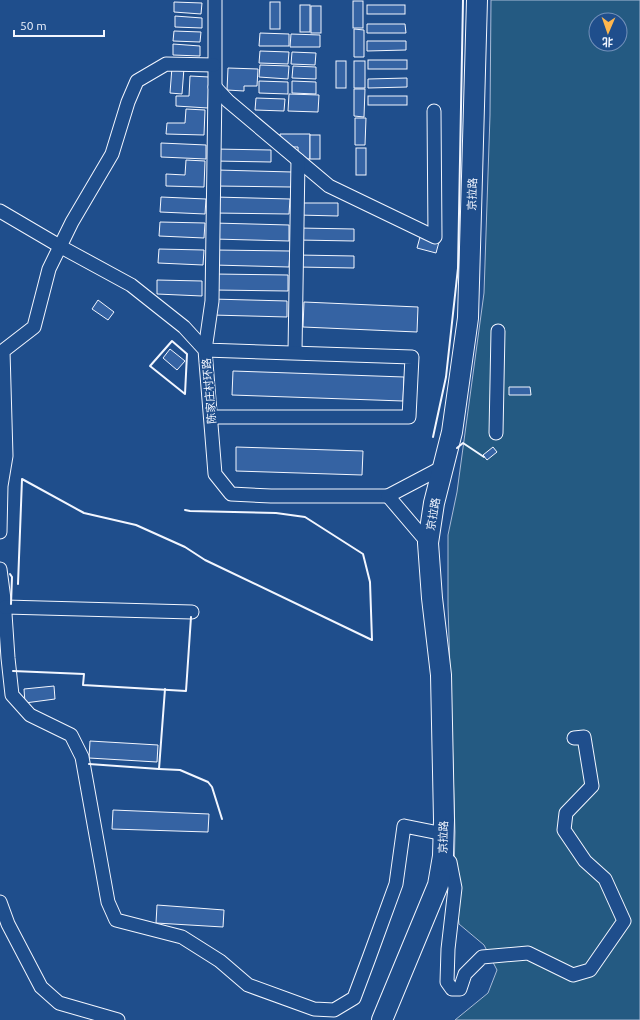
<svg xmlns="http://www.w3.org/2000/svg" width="640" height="1020" font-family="Ubuntu,'Noto Sans SC',sans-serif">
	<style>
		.green { fill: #245a82; stroke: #a8bbd7; fill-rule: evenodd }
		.building { fill: #3563a3; stroke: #f2f6ff }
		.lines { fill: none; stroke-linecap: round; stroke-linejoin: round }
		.minor-casing { stroke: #f2f6ff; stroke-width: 15 }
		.highway-casing { stroke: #f2f6ff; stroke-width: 22 }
		.minor { stroke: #1f4e8c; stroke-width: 13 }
		.highway { stroke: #1f4e8c; stroke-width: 20 }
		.wall { stroke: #f2f6ff; stroke-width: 2 }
		.labels { text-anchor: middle; stroke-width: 3; stroke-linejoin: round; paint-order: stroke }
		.street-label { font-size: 11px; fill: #f2f6ff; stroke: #1f4e8c }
	</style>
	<rect width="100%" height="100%" fill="#1f4e8c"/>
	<!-- green -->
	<path class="green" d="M491 0H640V1020H455L488 993 497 970 484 945 459 924 454 875 455 832 448 605V535L457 492 484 293 490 115ZM596 20H620V44H596Z"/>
	<!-- building -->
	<g class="building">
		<rect x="353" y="1" width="10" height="27"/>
		<polygon points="174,2 202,3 201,14 174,12"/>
		<rect x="270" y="2" width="10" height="27"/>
		<rect x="300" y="5" width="10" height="27"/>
		<rect x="367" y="5" width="38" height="9"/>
		<rect x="311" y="6" width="10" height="27"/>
		<polygon points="175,16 202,18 202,28 175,27"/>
		<polygon points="367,24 405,24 406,33 367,33"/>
		<polygon points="354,29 364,30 364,57 354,57"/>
		<polygon points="174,31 201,32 200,42 173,41"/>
		<polygon points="260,33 289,34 289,46 259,46"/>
		<polygon points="291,34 320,35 320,47 290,47"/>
		<polygon points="367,41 406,41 406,50 367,51"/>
		<polygon points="173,44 200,46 200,56 173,55"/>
		<polygon points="260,51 289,52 288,64 259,63"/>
		<polygon points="292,52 316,53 315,65 291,64"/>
		<rect x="368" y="60" width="39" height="9"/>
		<rect x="336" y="61" width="10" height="27"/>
		<rect x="354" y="61" width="11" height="27"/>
		<polygon points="260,65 289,66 288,79 259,77"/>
		<polygon points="293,66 316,67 316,79 292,78"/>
		<polygon points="172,67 184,68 182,94 170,93"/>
		<polygon points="228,68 258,69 257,86 244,86 244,91 227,90"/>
		<polygon points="190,76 209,77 208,108 176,106 176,96 189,96"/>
		<polygon points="407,78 407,87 368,88 368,79"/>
		<polygon points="259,81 288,82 288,94 259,93"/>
		<polygon points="292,81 316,82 316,94 292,93"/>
		<polygon points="354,89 365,89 364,117 354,116"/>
		<polygon points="289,94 319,95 318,112 288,111"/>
		<rect x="368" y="96" width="39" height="9"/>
		<polygon points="256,98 285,99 284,111 255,110"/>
		<polygon points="186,109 205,110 204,135 166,134 167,123 185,123"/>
		<polygon points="355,118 366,118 365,145 355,145"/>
		<polygon points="280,134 310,134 310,159 298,159 298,147 286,147 280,141"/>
		<rect x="310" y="135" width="10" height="24"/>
		<polygon points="161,143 206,145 206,159 161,157"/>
		<rect x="356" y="148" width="10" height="27"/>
		<polygon points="215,149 271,150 271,162 215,161"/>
		<polygon points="186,160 205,161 204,187 166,186 166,174 185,175"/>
		<polygon points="217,170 292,172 291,187 216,186"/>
		<polygon points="161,197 206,199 205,214 160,212"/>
		<polygon points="215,197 290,199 289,214 214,213"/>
		<polygon points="299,203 338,203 338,216 298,215"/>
		<polygon points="160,222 205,223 204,238 159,236"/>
		<polygon points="214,223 289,225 289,241 214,239"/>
		<polygon points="299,228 354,229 354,241 298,240"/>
		<polygon points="420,237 439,242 436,253 417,248"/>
		<polygon points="159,249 204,250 203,265 158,263"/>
		<polygon points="215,250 290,251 289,267 214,265"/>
		<polygon points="298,255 354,256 354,268 298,267"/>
		<polygon points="214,274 288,275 288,291 213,290"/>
		<polygon points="157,280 202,281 202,296 157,294"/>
		<polygon points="212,299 287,301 287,317 212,315"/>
		<polygon points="98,300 114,312 108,320 92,309"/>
		<polygon points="304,302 418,307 417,332 303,327"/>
		<polygon points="170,349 185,361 177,370 163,358"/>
		<polygon points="233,371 404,377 403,401 232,395"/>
		<polygon points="509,387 530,387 531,395 509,395"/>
		<polygon points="236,447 363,451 362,475 236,471"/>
		<polygon points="493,447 497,452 487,460 483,455"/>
		<polygon points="54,686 55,699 25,703 24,689"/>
		<polygon points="90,741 158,745 157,762 89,758"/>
		<polygon points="113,810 209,814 208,832 112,829"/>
		<polygon points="157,905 224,910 223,927 156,923"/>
	</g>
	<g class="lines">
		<!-- minor casing -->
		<g class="minor-casing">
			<g id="minor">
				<polyline points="215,87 228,101 329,186 435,237 434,111"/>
				<polyline points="0,211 63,248 131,285 184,327 205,350 215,474 231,494 271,496 388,496"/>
				<polyline points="295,352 298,160"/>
				<polyline points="211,417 409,417 412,357 205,350 212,301 215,87 215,0"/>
				<polyline points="496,433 498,331"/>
				<polyline points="0,532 1,486 6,456 3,351 34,327 49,269 72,222 112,154 128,102 137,81 166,64 214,65"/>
				<polyline points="428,543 388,496 443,467"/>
				<polyline points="0,569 4,599 8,658 12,695 30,715 71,735 82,757 108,902 116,920 182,937 220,961 248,985 314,1009 334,1010 354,998 369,958 396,884 404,826 444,834"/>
				<polyline points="5,607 192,612"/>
				<polyline points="443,856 450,862 455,888 448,949 447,982 452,989 460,989 465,974 482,957 528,953 573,975 590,970 624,921 605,879 585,861 564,830 566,813 592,786 584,737 574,738"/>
				<polyline points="0,902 8,924 41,987 59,1003 118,1020"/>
			</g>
		</g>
		<!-- highway casing -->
		<g class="highway-casing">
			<polyline id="highway" points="382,1020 438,885 443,856 444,820 441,675 432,598 428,543 434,503 452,432 468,318 477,0"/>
		</g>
		<!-- minor -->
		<use href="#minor" class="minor"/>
		<!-- highway -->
		<use href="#highway" class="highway"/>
		<!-- wall -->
		<g class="wall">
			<polygon points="172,341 187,354 185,394 150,366"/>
			<polyline points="433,437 446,377 458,268 463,0"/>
			<polyline points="457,448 463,443 484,457"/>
			<polyline points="10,574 12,577 11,604"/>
			<polyline points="18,584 22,479 84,513 136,525 185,547 205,560 372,640 370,582 363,554 305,517 276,513 190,511 185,510"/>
			<polyline points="13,671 84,674 83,685 186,691 191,617"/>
			<polyline points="89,764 159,769 165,689"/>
			<polyline points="159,769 180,770 208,782 212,787 222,819"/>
		</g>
	</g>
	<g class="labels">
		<!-- street labels -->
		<g class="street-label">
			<text transform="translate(472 194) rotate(-88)" y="4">京拉路</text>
			<text transform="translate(209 391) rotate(-95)" y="4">陈家庄村环路</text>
			<text transform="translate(433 514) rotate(-80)" y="4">京拉路</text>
			<text transform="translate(443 837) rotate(-88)" y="4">京拉路</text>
		</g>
	</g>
	<!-- north arrow -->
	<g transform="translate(608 32) rotate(182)"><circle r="19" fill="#1f4e8c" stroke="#7391ba"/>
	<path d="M0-3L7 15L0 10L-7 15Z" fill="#ffb74d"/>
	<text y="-6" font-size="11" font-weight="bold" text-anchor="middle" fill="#f2f6ff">北</text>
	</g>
	<!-- scale -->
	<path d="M14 30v6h90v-6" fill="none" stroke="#f2f6ff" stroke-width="2"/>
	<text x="20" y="30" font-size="12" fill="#f2f6ff" stroke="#1f4e8c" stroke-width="3" paint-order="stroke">50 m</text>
</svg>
